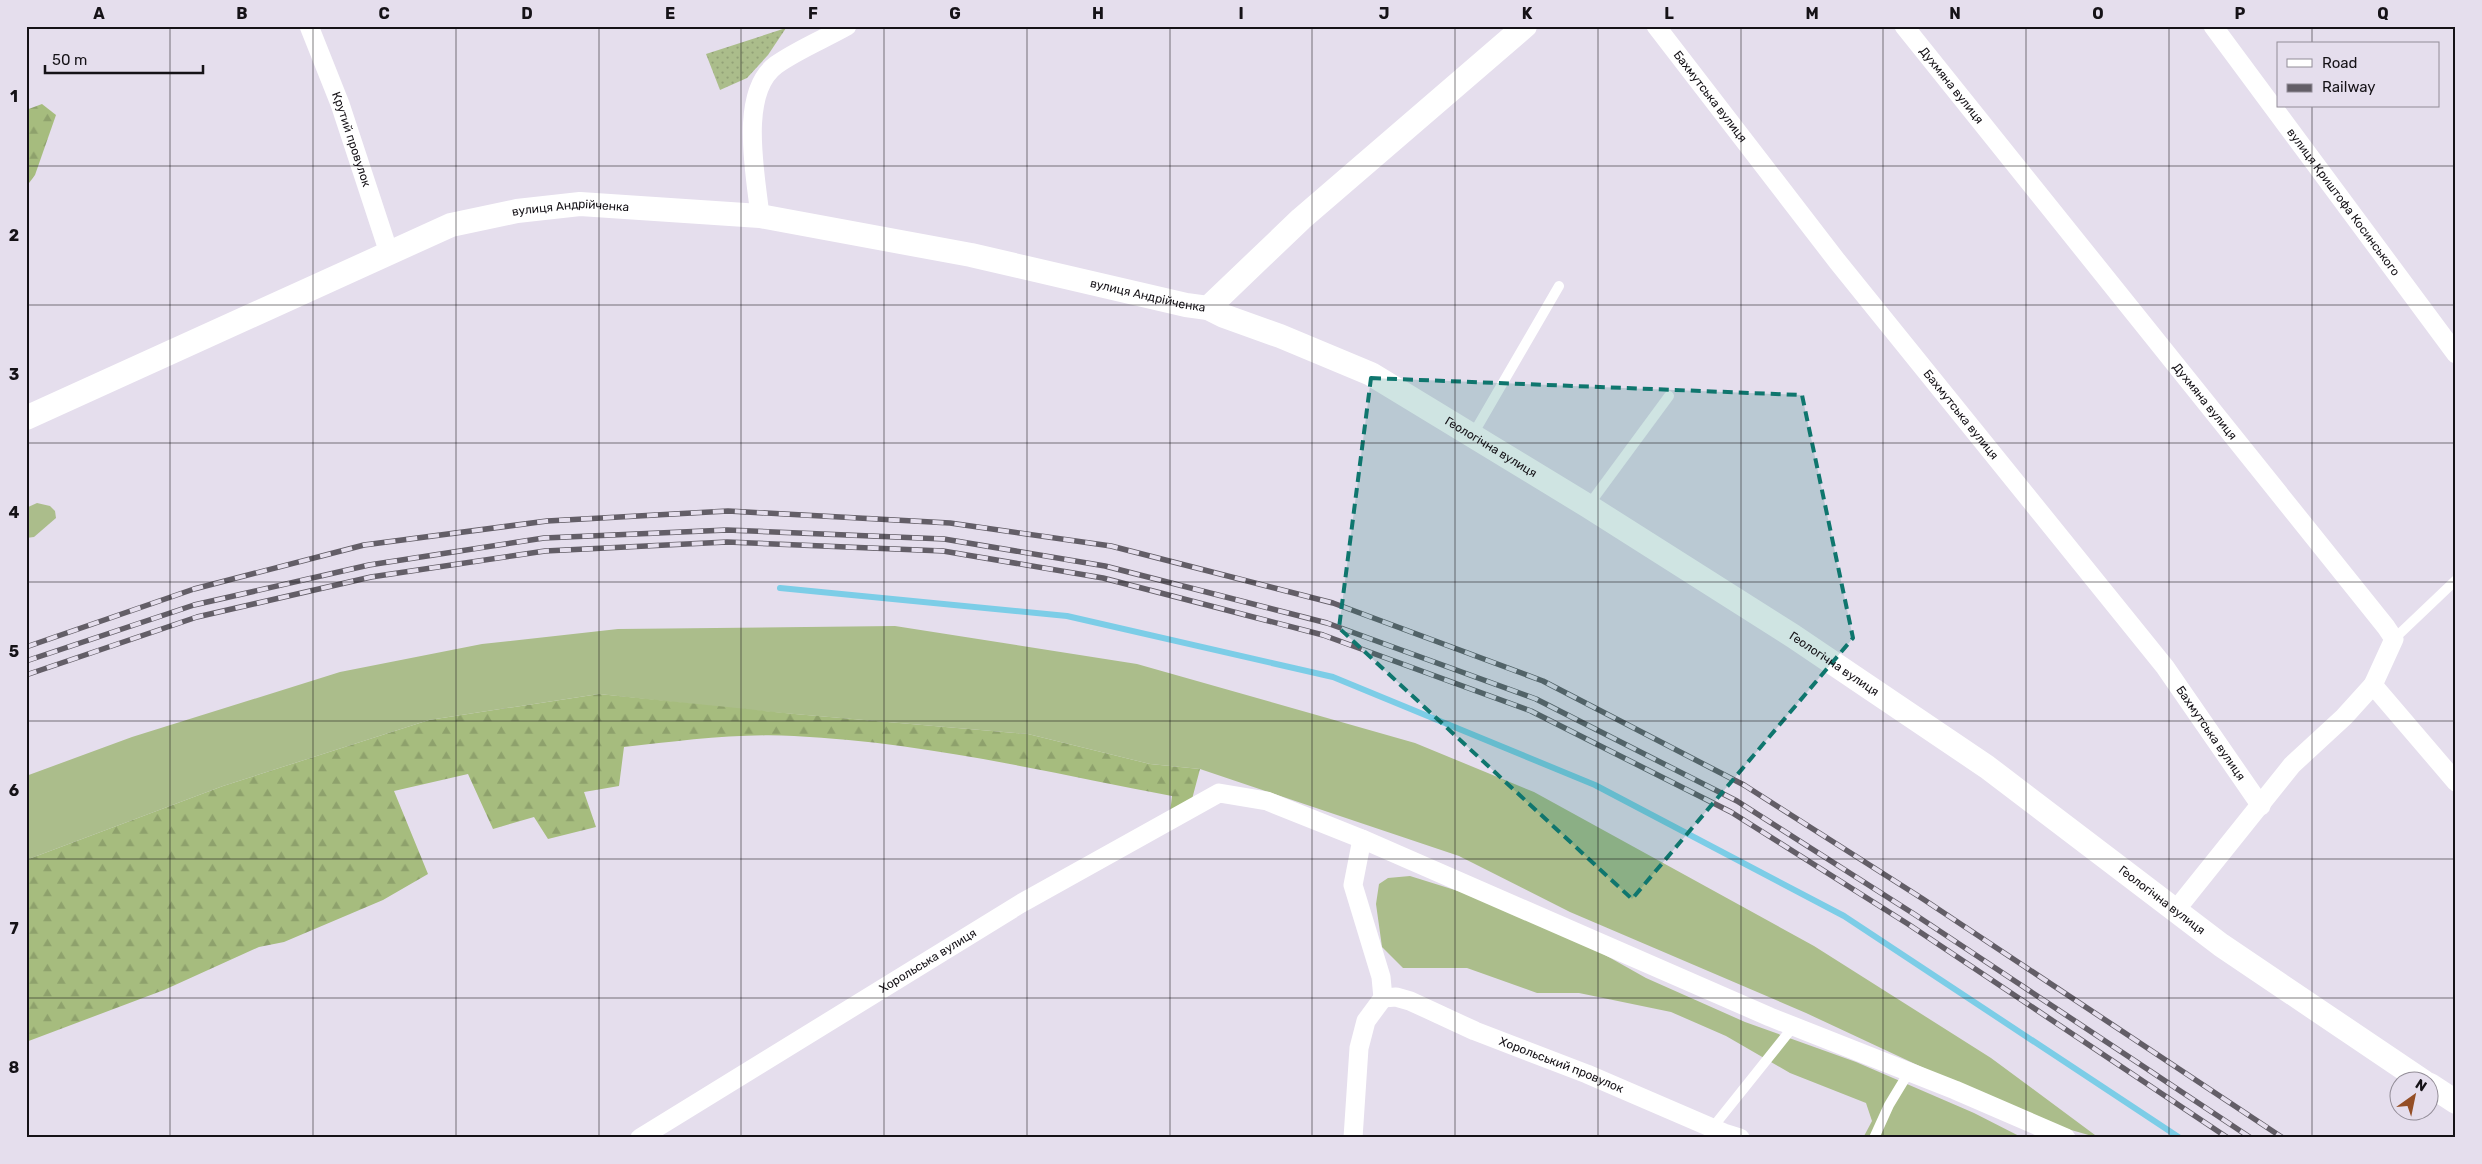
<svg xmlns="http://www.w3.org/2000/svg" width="2482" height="1164" font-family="Rubik,sans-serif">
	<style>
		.grass { fill: #abbd8b }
		.forest { fill: url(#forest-firs) }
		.park { fill: url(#park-dots) }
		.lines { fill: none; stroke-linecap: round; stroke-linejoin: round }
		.stream { stroke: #7ccde7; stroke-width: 6 }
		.service { stroke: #fff; stroke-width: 10 }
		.minor { stroke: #fff; stroke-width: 19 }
		.tertiary { stroke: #fff; stroke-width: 24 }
		.rail-casing { stroke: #635e67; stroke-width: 5.5 }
		.rail { stroke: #e5deed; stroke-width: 4; stroke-dasharray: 11; stroke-linecap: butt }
		.marked { fill: #0f766e; fill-opacity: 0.2; stroke: #0f766e; stroke-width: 4; stroke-dasharray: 10 6; stroke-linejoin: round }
		.grid { fill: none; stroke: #151217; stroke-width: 1; stroke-opacity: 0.55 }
		.labels { text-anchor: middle; stroke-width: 5; stroke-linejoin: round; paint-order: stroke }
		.street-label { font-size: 12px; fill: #151217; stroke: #e5deed }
		.neatline { fill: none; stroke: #151217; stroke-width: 2 }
		.grid-label { font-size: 16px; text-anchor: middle; font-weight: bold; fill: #151217 }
	</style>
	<defs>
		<pattern id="forest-firs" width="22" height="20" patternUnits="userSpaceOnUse" patternTransform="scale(1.25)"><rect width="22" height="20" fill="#a6bc7e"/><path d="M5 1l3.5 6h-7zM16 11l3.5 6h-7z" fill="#8ea16c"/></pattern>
		<pattern id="park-dots" width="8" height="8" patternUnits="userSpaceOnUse" patternTransform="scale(1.25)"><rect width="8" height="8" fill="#abbd8b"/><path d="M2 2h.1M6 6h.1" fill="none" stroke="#92a177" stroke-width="1.8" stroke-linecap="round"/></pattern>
	</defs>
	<rect width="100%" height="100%" fill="#e5deed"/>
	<!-- grass -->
	<g class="grass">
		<polygon points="37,503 50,506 55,511 56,518 34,537 26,538 26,508"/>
		<polygon points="895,626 1137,664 1415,743 1534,792 1814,946 1991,1058 2099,1138 2033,1119 1806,1013 1570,912 1459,856 1200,769 1150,764 1028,734 737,709 599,694 429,720 223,786 26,860 26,776 132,737 340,672 482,644 618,629"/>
		<polygon points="1410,876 1474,896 1582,942 1646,978 1745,1022 1856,1062 1974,1113 2023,1138 1863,1138 1872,1121 1866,1103 1790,1073 1726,1036 1671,1012 1579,993 1537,993 1467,968 1403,968 1382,947 1376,904 1379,884 1388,878"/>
	</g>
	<!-- forest -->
	<g class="forest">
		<polygon points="42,104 56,115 35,175 26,187 26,110"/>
		<path d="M599 694 795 714 1028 734 1150 764 1200 769 1191 803 1170 813 1172 796C1047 772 922 742 794 736 738 733 680 741 624 747L619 786 584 792 596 827 548 839 534 817 493 829 468 774 394 791 428 874 383 900 284 942 259 947 164 990 26 1042V860L223 786 429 720Z"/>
	</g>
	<!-- park -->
	<polygon class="park" points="786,28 768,55 747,78 720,90 706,54"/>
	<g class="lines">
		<!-- stream -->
		<polyline class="stream" points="780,588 1067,616 1333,677 1595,785 1844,916 2180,1138"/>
		<!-- service -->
		<g class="service">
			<polyline points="1472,436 1559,286"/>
			<polyline points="1588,506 1669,396"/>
			<polyline points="2394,639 2456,580"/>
			<polyline points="1713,1127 1793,1027"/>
			<polyline points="1874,1138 1889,1105 1909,1072"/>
		</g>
		<!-- minor -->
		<g class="minor">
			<path id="s1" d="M309 26 340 104 389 253"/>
			<path id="s2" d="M1656 26 1837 261 2165 667 2261 806"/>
			<path id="s3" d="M1904 26 2386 627 2394 639 2373 685 2456 782"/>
			<path id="s4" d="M2213 26 2456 354"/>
			<path d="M760 216C756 176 738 93 776 65 797 50 824 39 847 26"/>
			<polyline points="2175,911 2292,765 2344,717 2373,685"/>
			<path id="s5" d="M1383 998 1396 997 1410 1001 1475 1031 1587 1074 1724 1133 1740 1138"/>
			<path id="s6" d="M640 1138 1020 904 1219 793 1267 801 1362 839 1770 1017 1955 1090 2066 1138"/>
			<polyline points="1353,1138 1359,1048 1366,1021 1383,998 1381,977 1353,885 1362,839"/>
		</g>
		<!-- tertiary -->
		<g class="tertiary">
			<polyline points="1208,308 1301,219 1525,26"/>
			<path id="s7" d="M26 418 451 225 517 211 580 204 760 216 971 255 1186 305 1208 308 1224 316 1280 336 1371 374 1588 506 1793 636 1987 767 2221 945 2424 1082"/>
			<polyline points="2430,1085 2456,1102"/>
		</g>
		<!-- rail casing -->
		<g class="rail-casing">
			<g id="rail">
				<polyline points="26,647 194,589 364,545 547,521 728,511 950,523 1111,546 1333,603 1543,681 1744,785 1923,899 2283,1138"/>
				<polyline points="26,661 194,605 369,565 544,538 727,530 944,539 1105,566 1327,623 1536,699 1737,801 1914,914 2251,1138"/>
				<polyline points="26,675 197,617 371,577 545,551 727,542 943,551 1103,578 1323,635 1531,711 1731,812 1908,924 2228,1138"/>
			</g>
		</g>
		<!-- rail -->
		<use href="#rail" class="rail"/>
	</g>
	<!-- marked area -->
	<path class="marked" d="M1371 378 1802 395 1853 638 1632 899 1339 628Z"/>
	<!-- grid -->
	<path class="grid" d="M170 26V1138M313 26V1138M456 26V1138M599 26V1138M741 26V1138M884 26V1138M1027 26V1138M1170 26V1138M1312 26V1138M1455 26V1138M1598 26V1138M1741 26V1138M1883 26V1138M2026 26V1138M2169 26V1138M2312 26V44M2312 106V1138M26 166H2456M26 305H2456M26 443H2456M26 582H2456M26 721H2456M26 859H2456M26 998H2456"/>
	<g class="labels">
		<!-- street labels -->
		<g class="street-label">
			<text dy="4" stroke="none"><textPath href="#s3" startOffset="76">Духмяна вулиця</textPath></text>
			<text dy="4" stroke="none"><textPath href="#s2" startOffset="89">Бахмутська вулиця</textPath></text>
			<text dy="4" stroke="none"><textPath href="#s1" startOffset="121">Крутий провулок</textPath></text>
			<text dy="4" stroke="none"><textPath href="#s4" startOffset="219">вулиця Криштофа Косинського</textPath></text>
			<text dy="4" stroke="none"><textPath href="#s7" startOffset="588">вулиця Андрійченка</textPath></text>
			<text dy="4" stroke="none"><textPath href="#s7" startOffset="1174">вулиця Андрійченка</textPath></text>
			<text dy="4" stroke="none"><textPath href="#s3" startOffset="481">Духмяна вулиця</textPath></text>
			<text dy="4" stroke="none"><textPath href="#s2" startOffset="494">Бахмутська вулиця</textPath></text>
			<text dy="4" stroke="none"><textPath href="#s7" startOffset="1552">Геологічна вулиця</textPath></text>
			<text dy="4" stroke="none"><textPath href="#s7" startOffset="1958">Геологічна вулиця</textPath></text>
			<text dy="4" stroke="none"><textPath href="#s2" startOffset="899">Бахмутська вулиця</textPath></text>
			<text dy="4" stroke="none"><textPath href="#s7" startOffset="2362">Геологічна вулиця</textPath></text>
			<text dy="4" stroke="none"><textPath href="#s6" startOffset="338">Хорольська вулиця</textPath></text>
			<text dy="4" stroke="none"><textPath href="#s5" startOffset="192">Хорольський провулок</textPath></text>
		</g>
	</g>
	<!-- border -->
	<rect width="2482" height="1164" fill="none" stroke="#e5deed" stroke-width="55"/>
	<!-- legend -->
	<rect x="2277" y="42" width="162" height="65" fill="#e5deed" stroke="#928c97"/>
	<rect x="2287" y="59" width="25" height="8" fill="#ffffff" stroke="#928c97"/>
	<text x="2322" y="68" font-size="15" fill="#151217">Road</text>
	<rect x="2287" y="84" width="25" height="8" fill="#635e67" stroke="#928c97"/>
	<text x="2322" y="92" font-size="15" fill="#151217">Railway</text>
	<!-- north arrow -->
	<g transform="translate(2414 1096) rotate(33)"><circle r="24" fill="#e5deed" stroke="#928c97"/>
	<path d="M0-4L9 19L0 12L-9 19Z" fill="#944e25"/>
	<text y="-8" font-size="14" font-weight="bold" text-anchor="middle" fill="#151217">N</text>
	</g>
	<!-- scale -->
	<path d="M45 65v8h158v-8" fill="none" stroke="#151217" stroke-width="2.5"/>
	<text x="52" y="65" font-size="15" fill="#151217" stroke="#e5deed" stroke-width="4" paint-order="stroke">50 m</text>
	<rect x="28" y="28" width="2426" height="1108" class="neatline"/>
	<g class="grid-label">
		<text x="99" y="19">A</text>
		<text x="242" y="19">B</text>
		<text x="384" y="19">C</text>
		<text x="527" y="19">D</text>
		<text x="670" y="19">E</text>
		<text x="813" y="19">F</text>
		<text x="955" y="19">G</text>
		<text x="1098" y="19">H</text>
		<text x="1241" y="19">I</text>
		<text x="1384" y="19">J</text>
		<text x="1527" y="19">K</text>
		<text x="1669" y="19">L</text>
		<text x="1812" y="19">M</text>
		<text x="1955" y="19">N</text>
		<text x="2098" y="19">O</text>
		<text x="2240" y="19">P</text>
		<text x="2383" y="19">Q</text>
		<text x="14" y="102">1</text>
		<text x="14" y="241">2</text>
		<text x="14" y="380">3</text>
		<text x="14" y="518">4</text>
		<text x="14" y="657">5</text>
		<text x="14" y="796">6</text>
		<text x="14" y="934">7</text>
		<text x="14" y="1073">8</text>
	</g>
</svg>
